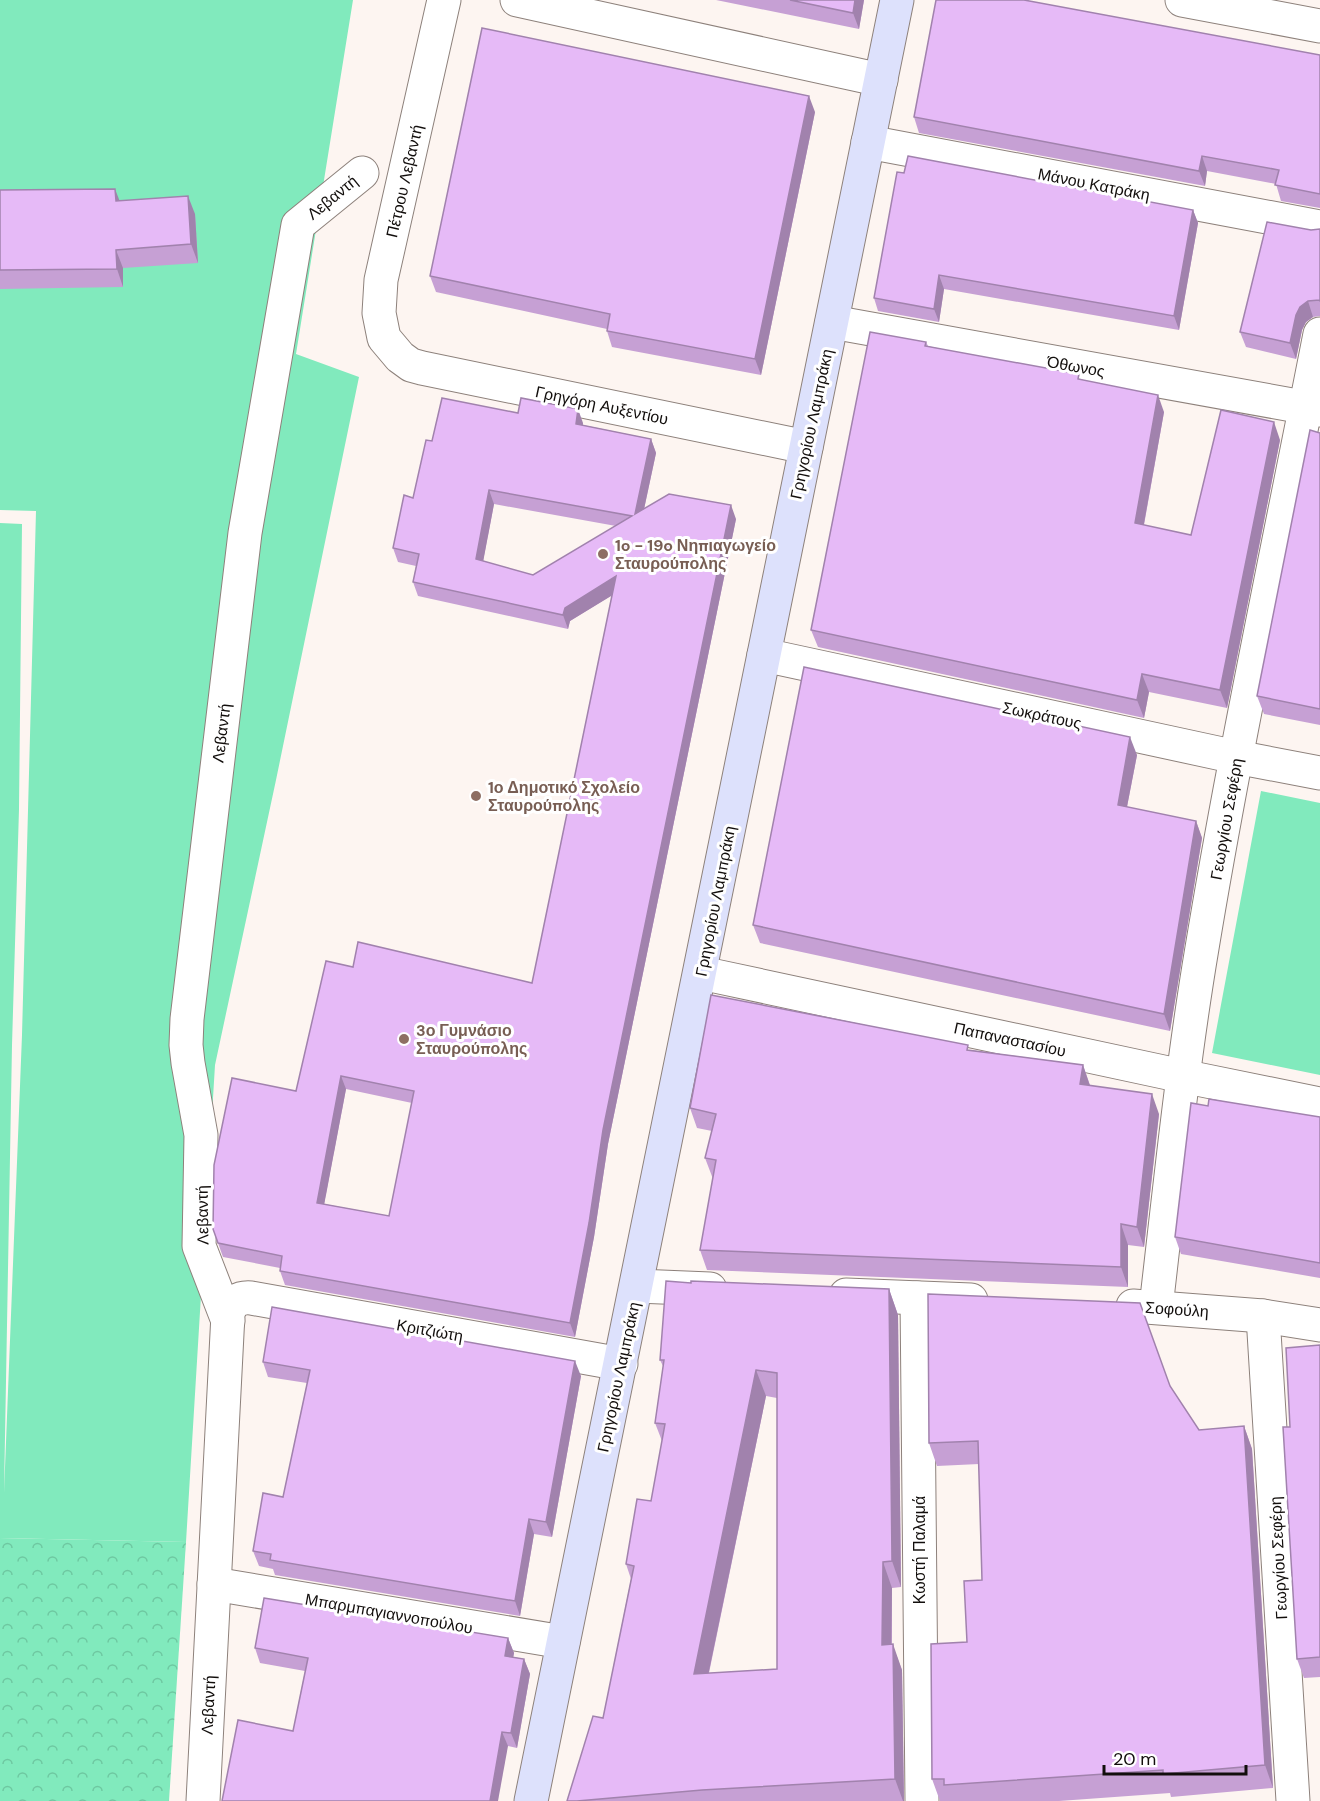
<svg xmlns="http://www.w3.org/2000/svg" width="1320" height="1801" font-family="'DM Sans',sans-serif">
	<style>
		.green { fill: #81eabd }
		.forest { fill: url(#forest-crowns) }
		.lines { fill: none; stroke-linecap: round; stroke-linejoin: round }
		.street-casing { stroke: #8d817b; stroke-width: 35 }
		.secondary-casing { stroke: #8d817b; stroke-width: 35 }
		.street { stroke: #fff; stroke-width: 33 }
		.secondary { stroke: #dde1fc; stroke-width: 33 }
		.wall { fill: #c6a0d4; fill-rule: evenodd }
		.shaded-wall { fill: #a182ad }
		.building { fill: #e6baf7; stroke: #a182ad; stroke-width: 1.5; fill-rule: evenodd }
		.education-dot { fill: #8d6e63; stroke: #fff; stroke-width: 2 }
		.labels { text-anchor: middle; stroke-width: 6; stroke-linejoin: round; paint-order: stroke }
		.street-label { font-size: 16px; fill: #120e0c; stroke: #fff }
		.education-label { font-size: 16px; font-weight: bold; fill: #785e54; stroke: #fff; text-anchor: start }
	</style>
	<defs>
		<pattern id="forest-crowns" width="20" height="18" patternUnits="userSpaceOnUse" patternTransform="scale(1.5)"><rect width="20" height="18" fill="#81eabd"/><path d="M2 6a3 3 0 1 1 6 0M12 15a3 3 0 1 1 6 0" fill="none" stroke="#6ec8a1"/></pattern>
	</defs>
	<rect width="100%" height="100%" fill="#fdf5f1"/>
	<!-- green -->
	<g class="green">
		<polygon points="0,0 353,0 296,354 359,377 276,780 215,1065 186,1542 0,1538 0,523 22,524 19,809 12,1045 4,1493 22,1035 36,511 0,510"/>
		<polygon points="1261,791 1320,803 1320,1075 1212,1053"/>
	</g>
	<!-- forest -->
	<polygon class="forest" points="0,1538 186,1542 169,1801 0,1801"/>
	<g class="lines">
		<!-- street casing -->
		<g class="street-casing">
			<g id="street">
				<polyline points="444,0 381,280 379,313 384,338 400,357 411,365 422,368 806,447"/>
				<polyline points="517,0 881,80"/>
				<polyline points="1182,0 1320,26"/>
				<polyline points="868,142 1320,227"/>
				<polyline points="832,322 1320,410"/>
				<polyline points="764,655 1236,757 1320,773"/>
				<polyline points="701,973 1182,1076 1320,1104"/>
				<polyline points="637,1286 710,1289"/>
				<polyline points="846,1295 971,1300"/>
				<polyline points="917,1298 922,1801"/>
				<polyline points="1133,1306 1263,1316 1320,1325"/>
				<path d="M1156 1307C1170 1187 1182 1067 1202 948 1236 743 1280 539 1320 334"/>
				<polyline points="1263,1316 1293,1801"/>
				<polyline points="228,1321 199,1246 201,1135 188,1063 186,1045 187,1019 245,533 298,225 362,173"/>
				<polyline points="214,1584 563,1642"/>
				<path d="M203 1801 228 1314C231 1302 239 1297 251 1298L621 1364"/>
			</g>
		</g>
		<!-- secondary casing -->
		<g class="secondary-casing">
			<polyline id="secondary" points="531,1801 897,0"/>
		</g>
		<!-- street -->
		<use href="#street" class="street"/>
		<!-- secondary -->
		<use href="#secondary" class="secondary"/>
	</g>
	<!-- wall -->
	<g class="wall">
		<polygon points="716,0 864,0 859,29"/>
		<polygon points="1320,55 1320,208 1281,201 1276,184 1207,171 1205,186 919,133 914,117"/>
		<polygon points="815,112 761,375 612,347 607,331 607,329 436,292 430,276"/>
		<polygon points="897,172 1193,210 1198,223 1179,330 944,289 939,322 878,311 874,298"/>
		<polygon points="0,190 120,201 195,214 198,263 123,268 123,287 0,289"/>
		<polygon points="1320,229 1320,316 1313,317 1306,322 1302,330 1296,359 1246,347 1240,332 1311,230"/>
		<polygon points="926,342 928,346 1081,379 1164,412 1144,525 1191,535 1280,440 1227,708 1149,692 1144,718 818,647 811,630"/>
		<path d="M518 413 583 423V425L651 439 656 453 644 509 736 519 608 1144 594 1237 575 1337 285 1285 280 1271V1268L223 1257 213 1229 296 1091 353 967 532 983 612 595 570 621 568 629 418 596 413 582 416 566 398 562 393 548 413 498 432 441ZM494 504 616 526 533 575 483 561ZM346 1089 412 1103 389 1216 324 1204Z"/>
		<polygon points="1320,433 1320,725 1264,714 1257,696"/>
		<polygon points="1137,755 1127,807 1196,821 1202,838 1170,1031 760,943 753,925"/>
		<polygon points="970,1050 1083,1065 1090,1085 1159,1114 1144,1247 1128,1245 1128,1287 707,1270 700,1250 713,1179 705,1158 712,1131 697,1128 690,1108"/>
		<polygon points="1208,1106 1320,1117 1320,1278 1181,1254 1175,1237"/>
		<path d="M691 1283 889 1289 898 1315 901 1587 892 1588V1644L902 1670 904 1801H567L603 1718 631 1579 626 1564 651 1501 662 1441 655 1423 663 1366 660 1360ZM766 1396 777 1398V1669L709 1673Z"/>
		<polygon points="1320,1345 1320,1677 1304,1678 1297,1659 1290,1427"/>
		<polygon points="263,1362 581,1376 552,1537 534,1534 520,1616 275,1575 273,1569 259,1566 253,1551 283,1497 307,1383 268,1377"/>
		<polygon points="1170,1386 1199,1430 1244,1426 1252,1449 1273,1788 1171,1797 1170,1793 1059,1801 940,1801 932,1779 982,1580 979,1464 937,1466 929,1443"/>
		<polygon points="508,1638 514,1653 513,1657 524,1659 530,1674 517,1748 508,1746 293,1731 305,1671 260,1663 255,1648"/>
	</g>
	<!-- shaded-wall -->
	<g class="shaded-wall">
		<polygon points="855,0 864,0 859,29 853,13"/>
		<polygon points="809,96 815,112 761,375 755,359"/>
		<polygon points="1202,156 1207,171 1205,186 1199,171"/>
		<polygon points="115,189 122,207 116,201"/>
		<polygon points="188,196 195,214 198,263 191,244"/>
		<polygon points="1193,210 1198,223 1179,330 1174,316"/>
		<polygon points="116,250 123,268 123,287 117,269"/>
		<polygon points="939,275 944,289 939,322 934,309"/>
		<polygon points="1308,301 1313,317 1306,322 1302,330 1296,359 1290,343 1296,315 1300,307"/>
		<polygon points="1158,395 1164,412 1141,540 1135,523"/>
		<polygon points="578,409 583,423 581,438 576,424"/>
		<polygon points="1274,422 1280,440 1227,708 1220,690"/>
		<polygon points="651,439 656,453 640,528 635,514"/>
		<polygon points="489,490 494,504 481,573 476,559"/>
		<polygon points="731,505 736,519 608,1144 594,1237 575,1337 570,1323 603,1130"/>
		<polygon points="616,576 621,590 570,621 568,629 563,615 565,608"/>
		<polygon points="1142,674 1149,692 1144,718 1137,700"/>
		<polygon points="1130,737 1137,755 1124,822 1118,805"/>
		<polygon points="1196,821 1202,838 1170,1031 1164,1014"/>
		<polygon points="1083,1065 1090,1086 1080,1084"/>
		<polygon points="341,1076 346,1089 322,1216 317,1203"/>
		<polygon points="1152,1094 1159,1114 1144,1247 1137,1227"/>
		<polygon points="1121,1224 1128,1245 1128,1287 1121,1267"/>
		<polygon points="889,1289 898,1315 901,1587 892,1561"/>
		<polygon points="575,1361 581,1376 552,1537 546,1522"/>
		<polygon points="756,1370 766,1396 703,1700 694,1674"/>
		<polygon points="1244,1426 1252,1449 1273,1788 1265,1765"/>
		<polygon points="529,1519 534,1534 520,1616 515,1601"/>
		<polygon points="883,1562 892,1588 891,1671 882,1645"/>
		<polygon points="508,1638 514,1653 511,1670 505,1656"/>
		<polygon points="893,1644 902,1670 904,1801 903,1801 895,1779"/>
		<polygon points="524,1659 530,1674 517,1748 511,1733"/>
		<polygon points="502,1732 508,1746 498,1801 490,1801"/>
	</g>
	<!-- building -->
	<g class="building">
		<polygon points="790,0 855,0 853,13"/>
		<polygon points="936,0 1024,0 1320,55 1320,194 1275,185 1279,170 1202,156 1199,171 914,117"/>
		<polygon points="482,28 809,96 755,359 607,331 610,314 430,276"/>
		<polygon points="908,156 1193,210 1174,316 939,275 934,309 874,298 897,172 904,173"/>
		<polygon points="115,189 116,201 188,196 191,244 116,250 117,269 0,270 0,190"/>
		<polygon points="1267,222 1311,230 1320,229 1320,301 1319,300 1308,301 1300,307 1296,315 1290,343 1240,332"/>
		<polygon points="870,332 926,342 925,346 1079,374 1078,379 1158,395 1135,523 1191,535 1221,410 1274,422 1220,690 1142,674 1137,700 811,630"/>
		<path d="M442 398 518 413 521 398 578 409 576 424 651 439 635 514 669 494 731 505 603 1130 589 1223 570 1323 280 1271 282 1256 218 1243 213 1229 214 1165 232 1078 296 1091 326 961 353 967 358 942 532 983 616 576 565 608 563 615 413 582 419 554 393 548 404 495 413 498 426 440 432 441ZM489 490 632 516 533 575 476 559ZM341 1076 414 1091 389 1216 317 1203Z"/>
		<polygon points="1310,430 1320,433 1320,709 1257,696"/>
		<polygon points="804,667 1130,737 1118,805 1196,821 1164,1014 753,925"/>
		<polygon points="711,995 968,1045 967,1050 1083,1065 1080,1084 1152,1094 1137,1227 1121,1224 1121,1267 700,1250 716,1160 705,1158 716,1114 690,1108"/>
		<polygon points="1209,1099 1320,1117 1320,1263 1175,1237 1191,1103 1208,1106"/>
		<path d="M666 1281 691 1283V1281L889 1289 892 1561 883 1562 882 1645 893 1644 895 1779 702 1790 577 1801H567L593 1716 603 1718 634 1566 626 1564 637 1499 651 1501 665 1424 655 1423 664 1360H660ZM756 1370 777 1373V1669L694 1674Z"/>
		<polygon points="928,1294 1140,1303 1170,1386 1199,1430 1244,1426 1265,1765 1163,1774 1163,1770 944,1785 944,1779 932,1779 931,1644 967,1642 964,1581 982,1580 978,1441 929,1443"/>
		<polygon points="272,1307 575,1361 546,1522 529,1519 515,1601 270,1560 271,1554 253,1551 263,1493 283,1497 310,1370 263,1362"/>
		<polygon points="1320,1345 1320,1657 1297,1659 1283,1427 1290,1427 1286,1348"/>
		<polygon points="264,1598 508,1638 505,1656 524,1659 511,1733 502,1732 490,1801 222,1801 238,1720 293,1731 308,1658 255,1648"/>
	</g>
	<!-- markers -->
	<g class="education-dot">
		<circle cx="603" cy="554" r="6"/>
		<circle cx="476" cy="796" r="6"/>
		<circle cx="404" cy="1039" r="6"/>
	</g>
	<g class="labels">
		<!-- street labels -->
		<g class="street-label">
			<text transform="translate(404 181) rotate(-77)" y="6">Πέτρου Λεβαντή</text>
			<text transform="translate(1094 184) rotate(11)" y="6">Μάνου Κατράκη</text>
			<text transform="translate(332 197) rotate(-39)" y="6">Λεβαντή</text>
			<text transform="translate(1076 366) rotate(10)" y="6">Όθωνος</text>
			<text transform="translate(602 405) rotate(12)" y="6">Γρηγόρη Αυξεντίου</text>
			<text transform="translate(811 424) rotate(-78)" y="6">Γρηγορίου Λαμπράκη</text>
			<text transform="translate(1042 715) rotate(12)" y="6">Σωκράτους</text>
			<text transform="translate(221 733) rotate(-83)" y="6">Λεβαντή</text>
			<text transform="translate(1226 819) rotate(-80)" y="6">Γεωργίου Σεφέρη</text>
			<text transform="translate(715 901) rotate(-79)" y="6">Γρηγορίου Λαμπράκη</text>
			<text transform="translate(1010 1039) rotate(12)" y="6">Παπαναστασίου</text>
			<text transform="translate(202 1215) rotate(-91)" y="6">Λεβαντή</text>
			<text transform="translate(1177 1309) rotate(4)" y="6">Σοφούλη</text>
			<text transform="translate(430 1330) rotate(10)" y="6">Κριτζιώτη</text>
			<text transform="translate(618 1377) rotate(-78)" y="6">Γρηγορίου Λαμπράκη</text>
			<text transform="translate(919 1550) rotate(-90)" y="6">Κωστή Παλαμά</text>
			<text transform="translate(1278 1558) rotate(-93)" y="6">Γεωργίου Σεφέρη</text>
			<text transform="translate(389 1613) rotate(10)" y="6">Μπαρμπαγιαννοπούλου</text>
			<text transform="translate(208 1705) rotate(-87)" y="6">Λεβαντή</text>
		</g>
		<!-- education labels -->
		<g class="education-label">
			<text x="615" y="551">1o - 19o Νηπιαγωγείο<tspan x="615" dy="18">Σταυρούπολης</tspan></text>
			<text x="488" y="793">1ο Δημοτικό Σχολείο<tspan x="488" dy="18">Σταυρούπολης</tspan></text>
			<text x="416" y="1036">3ο Γυμνάσιο<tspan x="416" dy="18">Σταυρούπολης</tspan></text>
		</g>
	</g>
	<!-- scale -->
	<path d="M1104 1765v9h142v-9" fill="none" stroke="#120e0c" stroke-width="3"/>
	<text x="1113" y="1765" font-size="18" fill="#120e0c" stroke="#ffffff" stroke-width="4.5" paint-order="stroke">20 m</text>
</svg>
